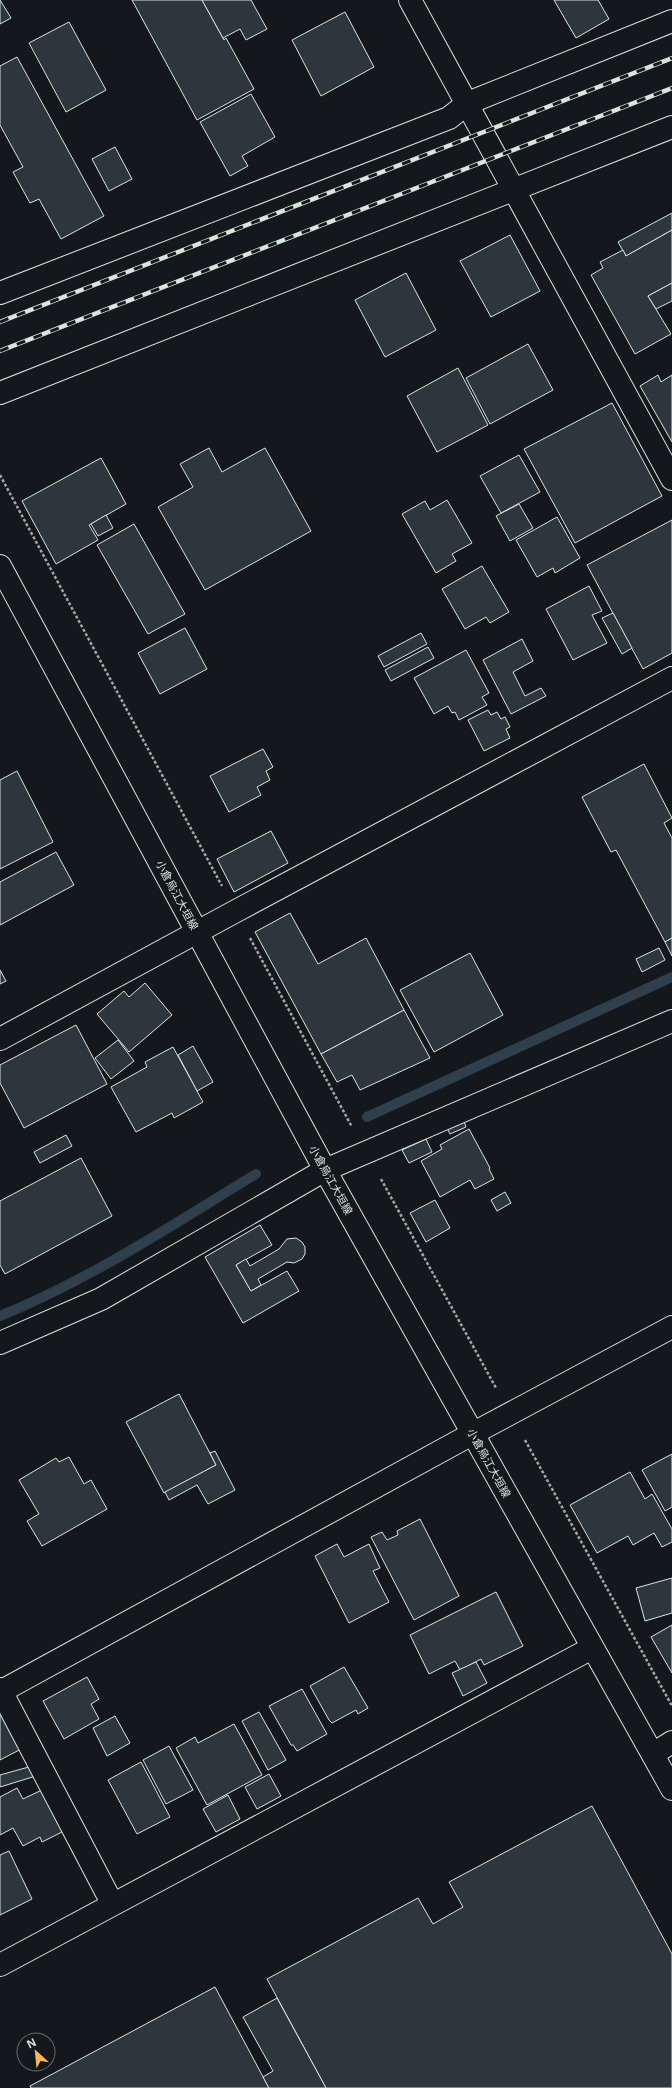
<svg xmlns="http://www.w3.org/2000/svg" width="672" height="2088" font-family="'Open Sans','Noto Sans JP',sans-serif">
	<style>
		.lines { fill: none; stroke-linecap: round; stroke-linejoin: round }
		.stream { stroke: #2f3f4d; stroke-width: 10 }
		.building { fill: #2c363c; stroke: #d8e6dc }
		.minor-casing { stroke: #d8e6dc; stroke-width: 24 }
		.tertiary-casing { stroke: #d8e6dc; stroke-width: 24 }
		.secondary-casing { stroke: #d8e6dc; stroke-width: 24 }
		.path { stroke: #9da8a2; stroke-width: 2.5; stroke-dasharray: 3 2; stroke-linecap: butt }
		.minor { stroke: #14181c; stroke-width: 22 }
		.tertiary { stroke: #14181c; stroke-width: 22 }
		.secondary { stroke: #14181c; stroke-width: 22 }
		.rail-casing { stroke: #d8e6dc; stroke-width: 4.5 }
		.rail { stroke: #14181c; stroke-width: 3; stroke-dasharray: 9; stroke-linecap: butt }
		.labels { text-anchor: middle; stroke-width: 3; stroke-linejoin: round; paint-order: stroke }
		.street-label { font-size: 11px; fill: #d8e6dc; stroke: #14181c }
	</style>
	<rect width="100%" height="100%" fill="#14181c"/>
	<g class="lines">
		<!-- stream -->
		<g class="stream">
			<polyline points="367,1117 672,977"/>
			<path d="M0 1316C91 1279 172 1225 256 1174"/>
		</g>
	</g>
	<!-- building -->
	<g class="building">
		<polygon points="0,0 11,18 0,24"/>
		<polygon points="132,0 202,0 224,40 226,38 254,89 197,120"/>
		<polygon points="202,0 251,0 267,29 246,40 240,29 223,38"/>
		<polygon points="554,0 598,0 609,19 576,38"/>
		<polygon points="345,12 374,67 321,96 292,40"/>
		<polygon points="69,22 106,90 66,112 29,43"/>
		<polygon points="17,57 104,216 61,239 39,199 30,203 13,172 23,167 0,125 0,66"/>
		<polygon points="251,94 275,137 242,156 248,166 230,176 200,122"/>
		<polygon points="115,147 132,179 109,191 92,159"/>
		<polygon points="672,213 672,230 626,256 618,242"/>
		<polygon points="672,230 672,283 648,296 671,334 635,354 591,275 603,268 600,262 623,250 626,256"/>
		<polygon points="510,235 540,291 491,317 460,261"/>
		<polygon points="406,273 436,330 385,357 355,300"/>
		<polygon points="672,283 672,301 656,309 648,296"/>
		<polygon points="528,344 553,390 490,424 466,378"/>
		<polygon points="458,368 488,425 437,452 407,396"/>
		<polygon points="658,375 661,382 672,375 672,442 640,386"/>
		<polygon points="612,403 662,496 575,543 524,449"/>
		<polygon points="209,448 222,472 265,448 311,531 205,590 158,507 193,487 180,464"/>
		<polygon points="519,455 540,492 501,513 480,476"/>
		<polygon points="101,458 126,504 89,525 98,540 56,564 22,501"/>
		<polygon points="447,500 472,543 452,554 456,561 436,573 402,514 425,501 430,510"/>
		<polygon points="519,504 533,528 510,541 496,516"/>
		<polygon points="106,515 113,528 98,536 91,524"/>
		<polygon points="557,517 580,558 555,573 553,568 537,577 516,540"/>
		<polygon points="672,520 672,653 643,669 587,565"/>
		<polygon points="134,524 185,614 148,634 97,545"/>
		<polygon points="482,566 509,612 490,623 486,617 465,629 442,589"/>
		<polygon points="589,586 602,611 592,615 607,643 573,660 546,609"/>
		<polygon points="613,613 632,648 622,654 602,618"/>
		<polygon points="185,628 207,669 160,694 138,653"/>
		<polygon points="421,633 427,644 384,667 378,656"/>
		<polygon points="522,639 533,661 513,672 525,696 541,688 546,696 511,714 483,660"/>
		<polygon points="428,647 434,658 391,681 385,670"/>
		<polygon points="466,650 489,693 482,697 487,705 459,720 455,712 452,713 448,706 434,714 414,678"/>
		<polygon points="488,710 491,715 497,712 501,719 505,717 510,727 506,729 510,738 484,751 468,720"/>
		<polygon points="263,749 273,767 266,771 270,780 257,787 261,795 229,812 210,776"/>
		<polygon points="644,764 672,818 664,823 672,838 672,938 665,942 616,850 611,852 582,797"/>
		<polygon points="17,771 53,842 0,869 0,780"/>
		<polygon points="271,831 288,863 234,892 217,859"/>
		<polygon points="56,852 74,885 0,925 0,882"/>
		<polygon points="290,913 318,964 366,938 404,1010 321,1054 255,932"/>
		<polygon points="672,938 672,956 665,942"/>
		<polygon points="659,948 665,960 642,972 636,959"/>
		<polygon points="470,953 503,1015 434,1052 400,990"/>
		<polygon points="0,970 6,981 0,984"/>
		<polygon points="145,983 172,1015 129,1052 97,1014 124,991 129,997"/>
		<polygon points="404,1010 430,1058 360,1090 352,1075 337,1082 321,1054"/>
		<polygon points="76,1025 107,1084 24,1128 0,1083 0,1065"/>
		<polygon points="118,1040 134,1061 111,1079 95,1058"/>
		<polygon points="193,1046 213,1082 197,1091 178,1055"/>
		<polygon points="173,1047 203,1102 174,1118 172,1113 136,1132 111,1087 147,1067 145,1062"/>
		<polygon points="464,1121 466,1127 450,1134 447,1128"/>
		<polygon points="469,1129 490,1168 489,1169 494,1179 475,1189 470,1180 440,1197 421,1161 442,1149 440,1145"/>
		<polygon points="66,1135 72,1146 40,1163 34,1152"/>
		<polygon points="426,1139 432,1152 409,1163 402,1150"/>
		<polygon points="81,1158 112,1216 5,1274 0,1265 0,1201"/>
		<polygon points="505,1192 511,1203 497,1211 491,1200"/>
		<polygon points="435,1200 450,1228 426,1242 410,1213"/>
		<polygon points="260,1225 272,1245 236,1265 251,1291 287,1271 299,1291 243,1323 205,1257"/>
		<polygon points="296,1238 302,1242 305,1247 305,1254 302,1259 294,1263 287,1262 258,1279 261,1285 251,1291 236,1265 246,1259 250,1266 279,1249 287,1239"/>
		<polygon points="179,1394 216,1465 164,1493 126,1422"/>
		<polygon points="215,1451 235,1490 208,1504 197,1485 169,1500 165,1492 216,1465 210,1453"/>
		<polygon points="672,1454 672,1507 665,1511 642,1470"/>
		<polygon points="69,1457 84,1484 91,1480 107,1509 42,1546 27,1521 39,1514 19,1480 56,1458 59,1462"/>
		<polygon points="630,1472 645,1499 652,1494 672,1529 672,1542 662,1547 654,1533 633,1545 628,1536 597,1553 570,1505"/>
		<polygon points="420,1519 459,1596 414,1620 371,1537 382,1532 387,1540 398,1535 397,1531"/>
		<polygon points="337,1544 344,1557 369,1544 380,1568 373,1571 389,1602 349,1623 315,1556"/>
		<polygon points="672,1578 672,1613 645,1621 636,1588"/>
		<polygon points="496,1592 523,1646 484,1665 481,1659 460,1670 455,1661 429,1674 410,1635"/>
		<polygon points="672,1625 672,1673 651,1637"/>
		<polygon points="476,1662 487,1683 463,1696 452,1673"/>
		<polygon points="344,1667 368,1708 358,1714 356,1710 332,1723 329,1720 310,1686"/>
		<polygon points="87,1677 99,1699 91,1704 99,1719 64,1739 43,1701"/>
		<polygon points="302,1689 327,1734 297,1751 293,1745 291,1745 269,1706"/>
		<polygon points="0,1707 23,1748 0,1760"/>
		<polygon points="259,1712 286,1760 268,1770 242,1721"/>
		<polygon points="115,1716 130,1743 107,1756 93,1728"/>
		<polygon points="234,1724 262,1775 207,1805 176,1748 195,1737 198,1743"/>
		<polygon points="169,1746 193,1790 166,1804 143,1760"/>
		<polygon points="141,1762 170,1817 137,1834 108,1780"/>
		<polygon points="36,1765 39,1775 0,1787 0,1775"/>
		<polygon points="269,1774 281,1796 257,1809 245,1787"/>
		<polygon points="17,1788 23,1799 44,1789 66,1830 42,1842 40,1837 23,1846 13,1828 0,1835 0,1797"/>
		<polygon points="228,1795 240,1819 216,1832 203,1809"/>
		<polygon points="592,1806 672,1954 672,2088 326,2088 267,1979 418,1898 433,1924 463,1907 449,1882"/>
		<polygon points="9,1851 32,1899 0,1915 0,1855"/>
		<polygon points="215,1987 269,2088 31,2088 30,2086"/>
		<polygon points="277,1998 326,2088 269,2088 263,2077 273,2071 243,2017"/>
	</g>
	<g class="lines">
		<!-- minor casing -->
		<g class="minor-casing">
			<g id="minor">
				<polyline points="410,0 672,479"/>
				<polyline points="0,293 449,118 468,103 672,21"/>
				<polyline points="0,393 672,127"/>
				<polyline points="0,1039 236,911 672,678"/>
				<polyline points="0,1343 101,1299 325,1170 672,1021"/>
				<polyline points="0,1689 112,1903"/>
				<polyline points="0,1692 472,1434"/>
				<polyline points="653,1754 672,1742"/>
				<polyline points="0,1965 592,1648"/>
			</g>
		</g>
		<!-- tertiary casing -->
		<g class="tertiary-casing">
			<polyline id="tertiary" points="472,1434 672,1327"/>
		</g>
		<!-- secondary casing -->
		<g class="secondary-casing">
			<polyline id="secondary" points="0,566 325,1170 672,1789"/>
		</g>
		<!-- path -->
		<g class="path">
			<polyline points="0,475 222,886"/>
			<polyline points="250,938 352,1127"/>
			<polyline points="381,1179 496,1388"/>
			<polyline points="525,1440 672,1706"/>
		</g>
		<!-- minor -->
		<use href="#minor" class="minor"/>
		<!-- tertiary -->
		<use href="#tertiary" class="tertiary"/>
		<!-- secondary -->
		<use href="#secondary" class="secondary"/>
		<!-- rail casing -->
		<g class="rail-casing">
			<g id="rail">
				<polyline points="0,322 672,58"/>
				<polyline points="0,351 672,88"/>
			</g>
		</g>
		<!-- rail -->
		<use href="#rail" class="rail"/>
	</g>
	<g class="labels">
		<!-- street labels -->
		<g class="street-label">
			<text transform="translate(177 895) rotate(62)" y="4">小倉烏江大垣線</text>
			<text transform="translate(331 1180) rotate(61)" y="4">小倉烏江大垣線</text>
			<text transform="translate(489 1463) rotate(61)" y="4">小倉烏江大垣線</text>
		</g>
	</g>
	<!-- north arrow -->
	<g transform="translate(36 2052) rotate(333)"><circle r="19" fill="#14181c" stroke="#626a69"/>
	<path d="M0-3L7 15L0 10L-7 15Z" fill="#ffb74d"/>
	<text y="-6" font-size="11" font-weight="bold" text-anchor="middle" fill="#d8e6dc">N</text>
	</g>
</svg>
